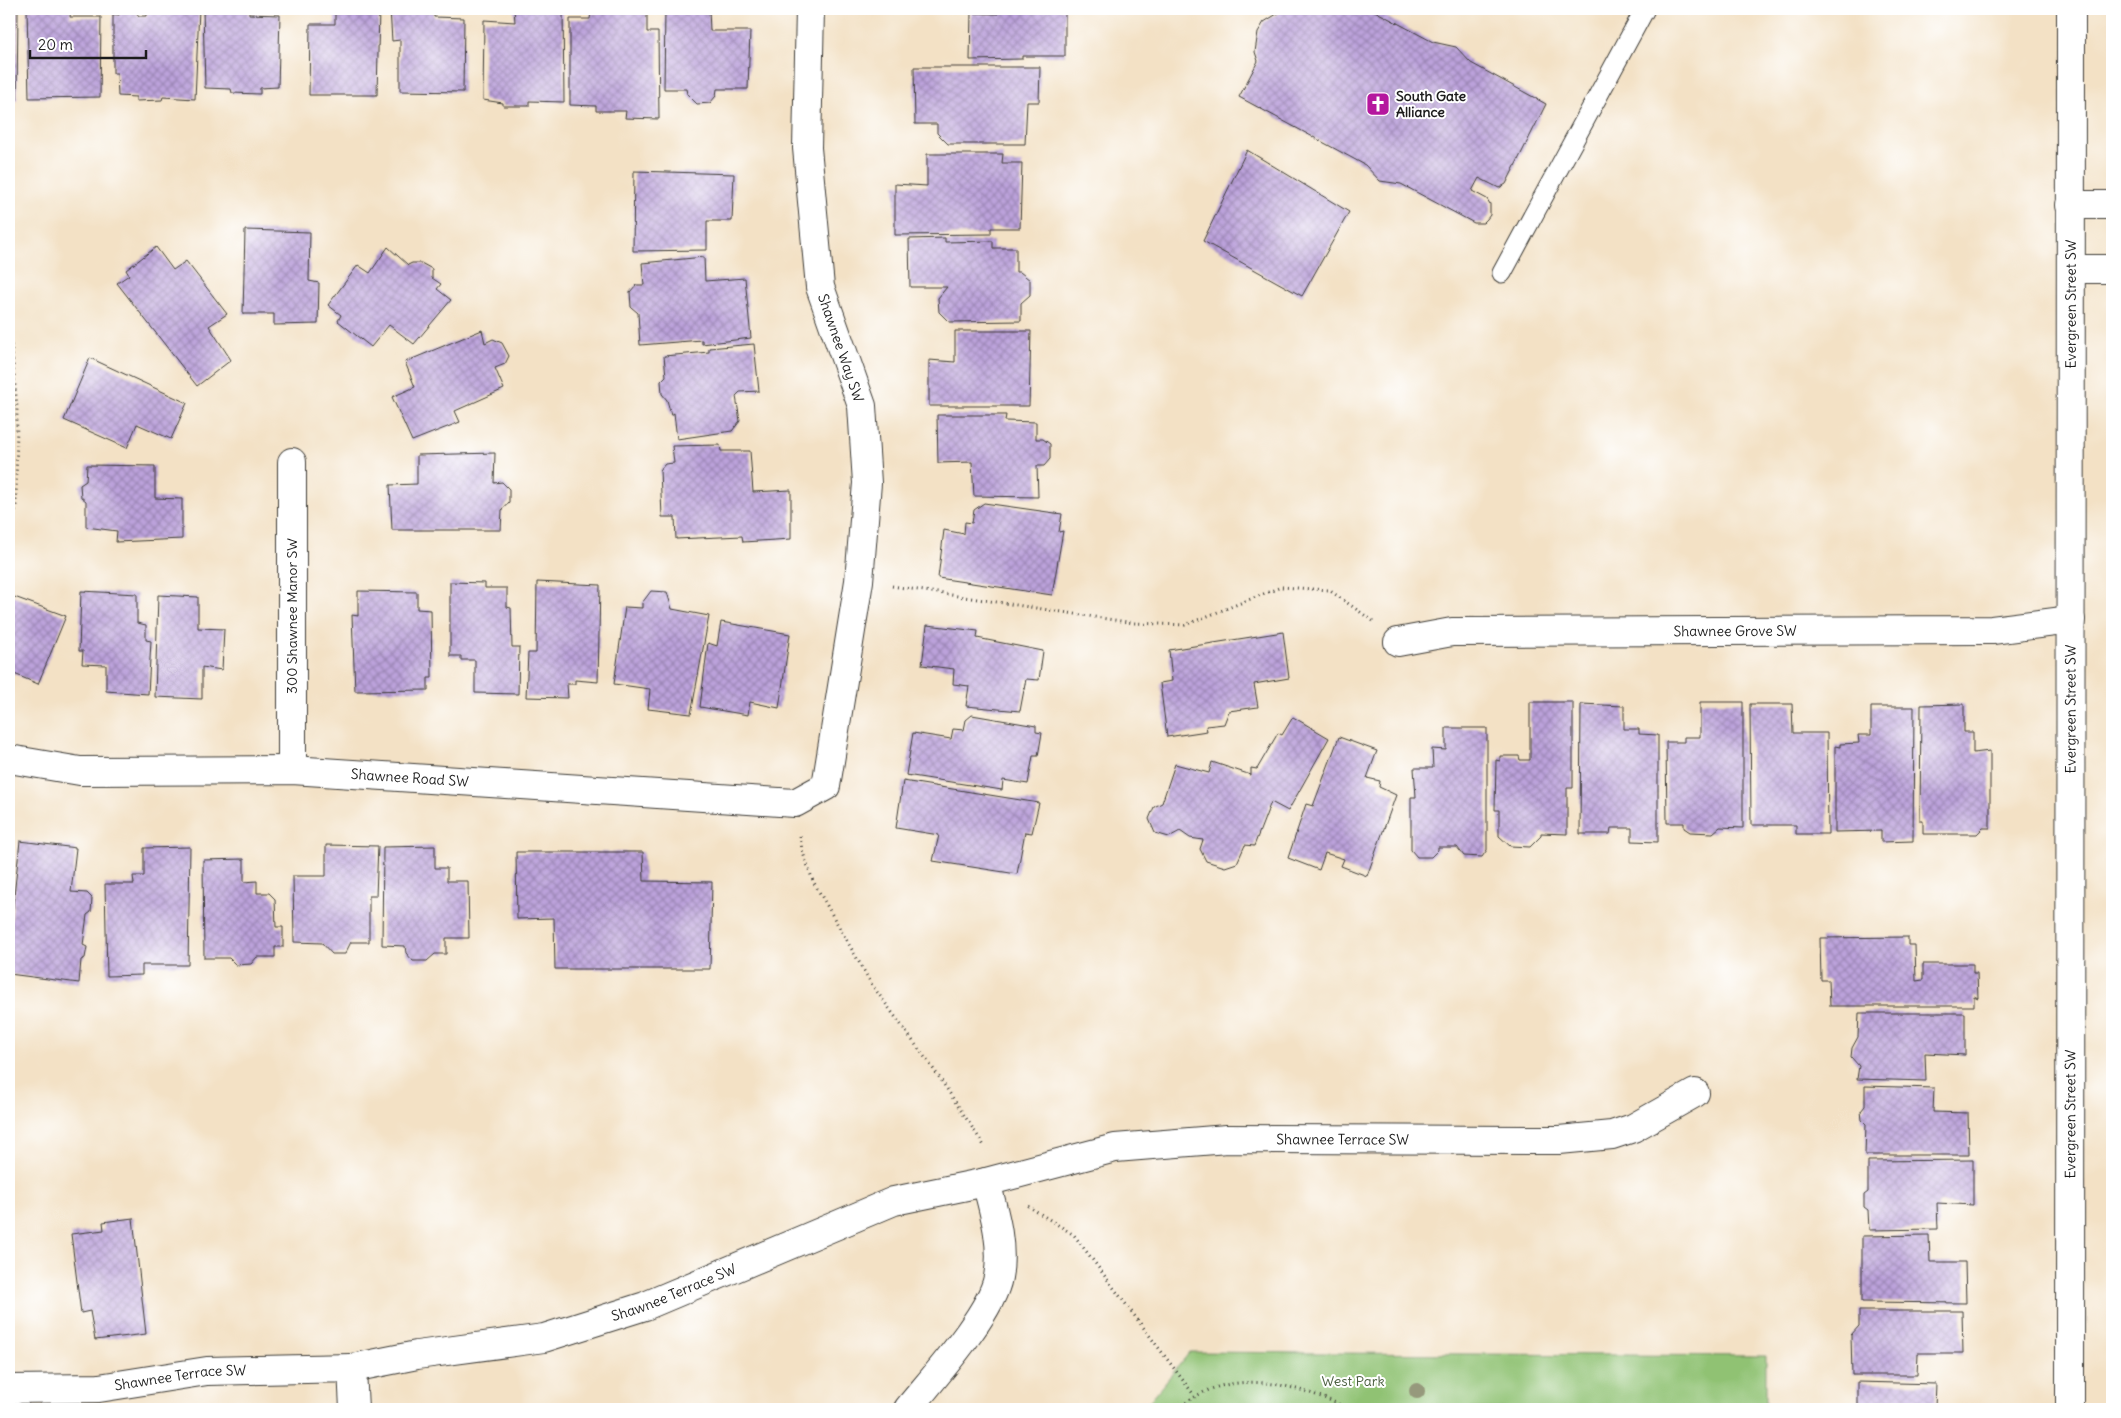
<svg xmlns="http://www.w3.org/2000/svg" width="2121" height="1418" font-family="Delius,sans-serif">
	<style>
		.green { fill: #90c273; stroke: #566f48 }
		.building { fill: url(#building-cross-hatch) }
		.lines { fill: none; stroke-linecap: round; stroke-linejoin: round }
		.lane-casing { stroke: #3c3a35; stroke-width: 21 }
		.street-casing { stroke: #3c3a35; stroke-width: 30 }
		.path { stroke: #3c3a35; stroke-width: 3; stroke-dasharray: 1 4; stroke-linecap: butt }
		.lane { stroke: #fff; stroke-width: 19 }
		.street { stroke: #fff; stroke-width: 28 }
		.tree { fill: #96997b }
		.labels { text-anchor: middle; stroke-width: 4; stroke-linejoin: round; paint-order: stroke }
		.poi-label { font-size: 14px; font-weight: bold; fill: #1c1c1c; stroke: #fff; text-anchor: start }
		.street-label { font-size: 14px; fill: #1c1c1c; stroke: #fff }
		.park-label { font-size: 14px; fill: #4a5e3f; stroke: #fff }
	</style>
	<defs>
		<pattern id="building-cross-hatch" width="8" height="8" patternUnits="userSpaceOnUse" patternTransform="scale(1.25)"><rect width="8" height="8" fill="#bca2db"/><path d="M0 0l8 8M0 8l8-8" fill="none" stroke="#9883b1"/></pattern>
	</defs>
	<rect width="100%" height="100%" fill="#fff"/>
	<filter id="ink" filterUnits="userSpaceOnUse"><feTurbulence type="fractalNoise" baseFrequency=".02" numOctaves="2"/><feDisplacementMap in="SourceGraphic" scale="10" xChannelSelector="R" yChannelSelector="G"/><feConvolveMatrix kernelMatrix="1 2 1 2 8 2 1 2 1" color-interpolation-filters="sRGB"/></filter>
	<filter id="wash" filterUnits="userSpaceOnUse"><feTurbulence type="fractalNoise" baseFrequency=".0096" numOctaves="4" result="noise"/><feDisplacementMap in="SourceGraphic" scale="20" xChannelSelector="R" yChannelSelector="G"/><feGaussianBlur stdDeviation="1.12" result="paint"/><feColorMatrix in="noise" values="0 0 0 0 0 0 0 0 0 0 0 0 0 0 0 0 0 1.4 0 .05"/><feComposite in="paint" operator="in"/></filter>
	<g filter="url(#wash)">
		<rect width="100%" height="100%" fill="#f3e1c5"/>
		<!-- green -->
		<polygon class="green" points="1190,1352 1766,1356 1766,1409 1143,1409"/>
		<g id="blocks">
			<!-- building -->
			<g class="building">
				<polygon points="9,9 18,9 17,100 9,100"/>
				<polygon points="27,9 71,9 70,17 101,17 100,97 29,98"/>
				<polygon points="147,9 199,9 195,99 163,97 162,100 136,101 136,97 118,96 117,73 113,73 113,14 119,15 122,11 135,11 139,16 147,16"/>
				<polygon points="203,9 249,9 249,14 280,15 278,87 260,88 260,94 232,93 231,89 205,88"/>
				<polygon points="335,9 379,9 377,95 309,95 310,24 335,24"/>
				<polygon points="390,9 434,9 434,17 464,18 463,92 400,91 400,40 392,41"/>
				<polygon points="514,9 563,9 564,102 529,101 529,106 503,106 503,103 483,100 484,20 515,22"/>
				<polygon points="601,9 647,9 647,32 658,32 659,119 625,118 626,111 596,111 596,106 570,105 570,19 590,19 591,13 601,13"/>
				<polygon points="665,9 709,9 710,31 750,31 748,89 717,89 716,96 710,103 697,104 687,94 686,89 664,89"/>
				<polygon points="998,9 1065,9 1065,56 1022,56 1022,59 970,60 971,13 998,14"/>
				<polygon points="1285,9 1371,9 1433,42 1456,47 1471,63 1546,104 1506,184 1499,188 1479,178 1472,191 1487,199 1490,204 1490,215 1487,219 1483,223 1474,223 1401,184 1380,181 1365,165 1239,97 1258,61 1255,52 1258,32 1264,22"/>
				<polygon points="914,67 1040,67 1039,102 1027,102 1025,144 948,144 937,133 937,124 915,124"/>
				<polygon points="1247,150 1349,212 1302,296 1203,241"/>
				<polygon points="927,154 1003,154 1002,163 1022,163 1020,228 991,228 991,234 895,235 895,184 927,186"/>
				<polygon points="634,171 734,174 732,221 707,221 707,250 633,251"/>
				<polygon points="245,230 310,232 309,281 319,283 318,324 274,325 274,314 243,314"/>
				<polygon points="945,238 945,242 993,241 993,248 1016,248 1016,272 1020,272 1030,280 1030,295 1021,303 1021,321 949,322 939,312 938,298 947,287 910,287 909,239"/>
				<polygon points="156,247 173,270 186,261 227,314 209,326 231,360 197,386 117,283 129,275 126,270"/>
				<polygon points="388,247 408,265 412,263 421,263 432,269 432,278 441,284 437,289 451,300 414,344 389,325 371,347 338,321 341,315 328,305 358,265 370,273"/>
				<polygon points="704,257 705,281 745,278 751,338 702,344 702,340 640,345 638,313 631,307 630,292 636,285 644,285 642,263"/>
				<polygon points="482,330 485,343 493,339 502,343 509,356 505,364 495,368 504,389 455,411 460,422 412,441 392,397 415,387 405,362"/>
				<polygon points="955,331 1031,331 1029,406 929,406 929,360 955,362"/>
				<polygon points="754,344 759,391 740,392 736,396 740,421 732,431 677,439 674,413 671,415 667,400 662,394 661,381 666,376 664,356 709,352 709,348"/>
				<polygon points="90,358 187,403 171,439 137,424 127,448 64,420"/>
				<polygon points="937,415 1006,415 1005,421 1036,422 1036,439 1043,439 1050,444 1050,459 1044,466 1037,466 1038,497 974,496 972,462 938,463"/>
				<polygon points="720,445 721,451 750,451 753,492 791,490 791,539 743,542 742,536 676,539 675,517 662,517 660,470 665,464 674,463 672,446"/>
				<polygon points="495,453 494,483 502,482 509,489 509,502 502,510 501,530 392,530 390,485 417,484 417,455"/>
				<polygon points="87,465 155,466 155,498 182,499 182,539 116,542 117,531 86,527 86,501 81,497 80,485 86,481"/>
				<polygon points="984,503 1062,514 1059,532 1063,531 1052,595 938,578 944,530 964,534 965,522 972,523 974,510"/>
				<polygon points="450,582 485,583 485,588 507,588 507,607 511,608 512,647 519,647 518,694 475,693 475,660 461,660 461,656 450,656"/>
				<polygon points="537,582 600,585 598,682 575,680 575,684 567,684 568,698 526,697 528,653 536,653"/>
				<polygon points="81,591 137,594 137,623 146,625 146,640 151,641 148,694 106,691 106,665 82,664 83,651 79,651"/>
				<polygon points="358,591 417,592 417,609 431,610 432,678 428,678 428,690 355,691 352,615 358,616"/>
				<polygon points="651,591 667,592 672,609 709,616 691,714 648,709 650,689 614,684 625,607 642,608 642,603"/>
				<polygon points="9,595 66,616 38,684 12,673 9,681"/>
				<polygon points="158,595 198,597 198,628 224,629 222,670 202,667 202,699 155,697"/>
				<polygon points="721,622 790,634 779,708 750,702 748,715 700,707 708,643 717,646"/>
				<polygon points="927,625 978,631 977,638 1043,651 1039,680 1026,679 1020,711 966,706 969,686 953,684 954,669 922,665"/>
				<polygon points="1283,632 1289,678 1254,684 1258,707 1229,711 1224,724 1206,726 1207,731 1167,737 1160,683 1172,681 1169,650"/>
				<polygon points="1530,702 1573,702 1573,788 1567,788 1567,834 1541,833 1541,836 1530,847 1510,846 1499,836 1499,810 1495,810 1496,760 1500,761 1500,756 1519,756 1520,760 1530,760"/>
				<polygon points="1700,702 1743,702 1743,828 1720,827 1713,833 1690,832 1684,828 1684,823 1667,823 1666,742 1684,742 1684,737 1700,737"/>
				<polygon points="1581,704 1624,706 1624,729 1639,729 1639,734 1658,735 1658,842 1632,841 1632,828 1611,828 1610,834 1580,834"/>
				<polygon points="1750,704 1792,704 1793,733 1827,733 1828,834 1796,834 1796,825 1751,825"/>
				<polygon points="1964,704 1964,732 1973,732 1973,753 1990,751 1990,828 1983,828 1977,834 1923,834 1923,821 1920,821 1921,705"/>
				<polygon points="1871,707 1914,707 1913,841 1881,842 1881,831 1835,832 1835,746 1840,747 1840,744 1859,743 1858,735 1871,735"/>
				<polygon points="972,715 1036,726 1036,732 1042,733 1038,756 1033,756 1028,784 1003,780 1002,790 906,775 913,733 951,739 953,729 964,730 966,720"/>
				<polygon points="1293,717 1329,738 1288,811 1271,802 1254,846 1245,845 1237,863 1225,867 1206,861 1200,849 1203,840 1190,838 1180,831 1169,837 1155,833 1149,819 1154,807 1162,803 1175,764 1209,773 1212,762 1251,775 1251,768 1257,769 1278,733 1282,735"/>
				<polygon points="1446,728 1487,728 1487,850 1482,857 1464,856 1457,847 1438,847 1438,850 1431,857 1417,857 1411,850 1411,797 1416,797 1414,768 1433,768 1432,749 1446,750"/>
				<polygon points="1339,737 1377,751 1367,778 1380,781 1379,787 1396,795 1367,876 1341,866 1344,859 1325,853 1319,870 1288,858 1306,804 1313,806"/>
				<polygon points="903,781 1039,803 1032,833 1025,832 1017,874 933,861 939,835 896,828"/>
				<polygon points="20,841 76,848 71,892 87,893 92,898 91,912 87,915 83,945 87,947 85,958 81,960 79,983 9,974 9,942"/>
				<polygon points="326,845 378,846 376,896 369,896 369,942 351,942 345,954 332,954 322,943 294,942 293,876 326,876"/>
				<polygon points="435,846 435,868 447,868 447,881 468,881 469,938 446,938 446,954 435,954 427,961 413,961 406,953 405,946 382,945 383,847"/>
				<polygon points="190,847 188,965 142,965 142,975 107,976 105,884 134,884 133,876 144,876 144,848"/>
				<polygon points="516,852 643,852 644,881 712,882 710,969 555,969 554,918 517,919"/>
				<polygon points="244,859 244,882 257,881 257,893 269,893 275,899 276,927 283,927 283,947 275,947 275,957 257,957 251,964 236,965 229,958 204,958 203,860"/>
				<polygon points="1908,937 1908,945 1915,945 1916,981 1923,980 1923,964 1973,964 1973,973 1977,973 1978,998 1974,996 1974,1006 1830,1006 1829,980 1821,980 1820,938"/>
				<polygon points="1859,1013 1965,1013 1965,1055 1925,1053 1926,1081 1857,1079 1859,1066 1851,1057 1852,1048 1858,1037"/>
				<polygon points="1865,1086 1934,1088 1933,1112 1968,1113 1969,1155 1865,1155 1866,1124 1862,1120 1861,1111 1865,1106"/>
				<polygon points="1973,1160 1973,1205 1937,1203 1938,1229 1869,1230 1868,1210 1864,1207 1864,1195 1868,1192 1868,1161"/>
				<polygon points="133,1218 146,1334 95,1340 90,1311 81,1313 71,1234 104,1230 103,1222"/>
				<polygon points="1929,1235 1930,1262 1965,1262 1966,1303 1862,1302 1862,1236"/>
				<polygon points="1859,1311 1962,1311 1963,1353 1918,1353 1917,1375 1852,1375 1851,1335 1859,1326"/>
				<polygon points="1858,1382 1936,1384 1935,1406 1969,1406 1969,1409 1858,1409"/>
			</g>
		</g>
	</g>
	<g filter="url(#ink)">
		<use href="#blocks" fill-opacity="0" stroke="#3c3a35" stroke-width="1"/>
		<g class="lines">
			<!-- lane casing -->
			<g class="lane-casing">
				<polyline id="lane" points="1502,273 1645,9"/>
			</g>
			<!-- street casing -->
			<g class="street-casing">
				<g id="street">
					<polyline points="2070,205 2112,205"/>
					<polyline points="2071,269 2112,269"/>
					<path id="s1" d="M1398 642 1452 632 1992 630 2071 620"/>
					<path id="s2" d="M9 759 80 771 292 770 795 803 826 786 859 581 867 483 862 406 820 287 807 148 810 9"/>
					<polyline points="292,770 292,462"/>
					<path id="s3" d="M352 1368 417 1355 544 1338 645 1306 894 1201 986 1182 1115 1148 1227 1139 1559 1140 1612 1135 1633 1128 1695 1093"/>
					<path id="s4" d="M9 1389 99 1388 207 1371 352 1368 354 1409"/>
					<path d="M908 1409C933 1378 992 1313 998 1277 1004 1245 994 1212 986 1182"/>
					<path id="s5" d="M2070 1409 2071 9"/>
				</g>
			</g>
			<!-- path -->
			<g class="path">
				<polyline points="9,320 17,407 16,508 9,528"/>
				<polyline points="892,586 1134,623 1185,625 1281,587 1329,590 1373,621"/>
				<polyline points="800,836 802,850 813,881 872,985 937,1074 985,1147"/>
				<polyline points="1028,1206 1074,1235 1194,1395"/>
				<path d="M1178 1409C1228 1365 1295 1383 1349 1409"/>
				<polyline points="1476,1409 1489,1406 1511,1409"/>
			</g>
			<!-- lane -->
			<use href="#lane" class="lane"/>
			<!-- street -->
			<use href="#street" class="street"/>
		</g>
		<!-- trees -->
		<circle class="tree" cx="1417" cy="1391" r="8"/>
	</g>
	<!-- icons -->
	<defs>
		<g id="church-square" transform="scale(1.25)"><rect x="-9" y="-9" width="18" height="18" rx="4" fill="#b5179e" stroke="#fff"/><path d="M-1.2-6h2.4v3.5h3.3v2.4h-3.3V6h-2.4V-.1h-3.3v-2.4h3.3Z" fill="#fff"/></g>
	</defs>
	<g fill-rule="evenodd">
		<use href="#church-square" x="1378" y="104"/>
	</g>
	<g class="labels">
		<!-- poi labels -->
		<g class="poi-label">
			<text x="1396" y="101">South Gate<tspan x="1396" dy="16">Alliance</tspan></text>
		</g>
		<!-- street labels -->
		<g class="street-label">
			<text dy="5" stroke="none"><textPath href="#s5" startOffset="1105">Evergreen Street SW</textPath></text>
			<text transform="translate(841 348) rotate(71)" y="5">Shawnee Way SW</text>
			<text transform="translate(292 616) rotate(-90)" y="5">300 Shawnee Manor SW</text>
			<text dy="5" stroke="none"><textPath href="#s1" startOffset="338">Shawnee Grove SW</textPath></text>
			<text dy="5" stroke="none"><textPath href="#s5" startOffset="700">Evergreen Street SW</textPath></text>
			<text dy="5" stroke="none"><textPath href="#s2" startOffset="402">Shawnee Road SW</textPath></text>
			<text dy="5" stroke="none"><textPath href="#s5" startOffset="295">Evergreen Street SW</textPath></text>
			<text dy="5" stroke="none"><textPath href="#s3" startOffset="1026">Shawnee Terrace SW</textPath></text>
			<text dy="5" stroke="none"><textPath href="#s3" startOffset="332">Shawnee Terrace SW</textPath></text>
			<text dy="5" stroke="none"><textPath href="#s4" startOffset="172">Shawnee Terrace SW</textPath></text>
		</g>
		<!-- park labels -->
		<g class="park-label">
			<text x="1353" y="1386">West Park</text>
		</g>
	</g>
	<!-- margin -->
	<rect width="2121" height="1418" fill="none" stroke="#fff" stroke-width="30"/>
	<!-- scale -->
	<path d="M30 50v8h116v-8" fill="none" stroke="#1c1c1c" stroke-width="2.5"/>
	<text x="38" y="50" font-size="15" fill="#1c1c1c" stroke="#ffffff" stroke-width="4" paint-order="stroke">20 m</text>
</svg>
